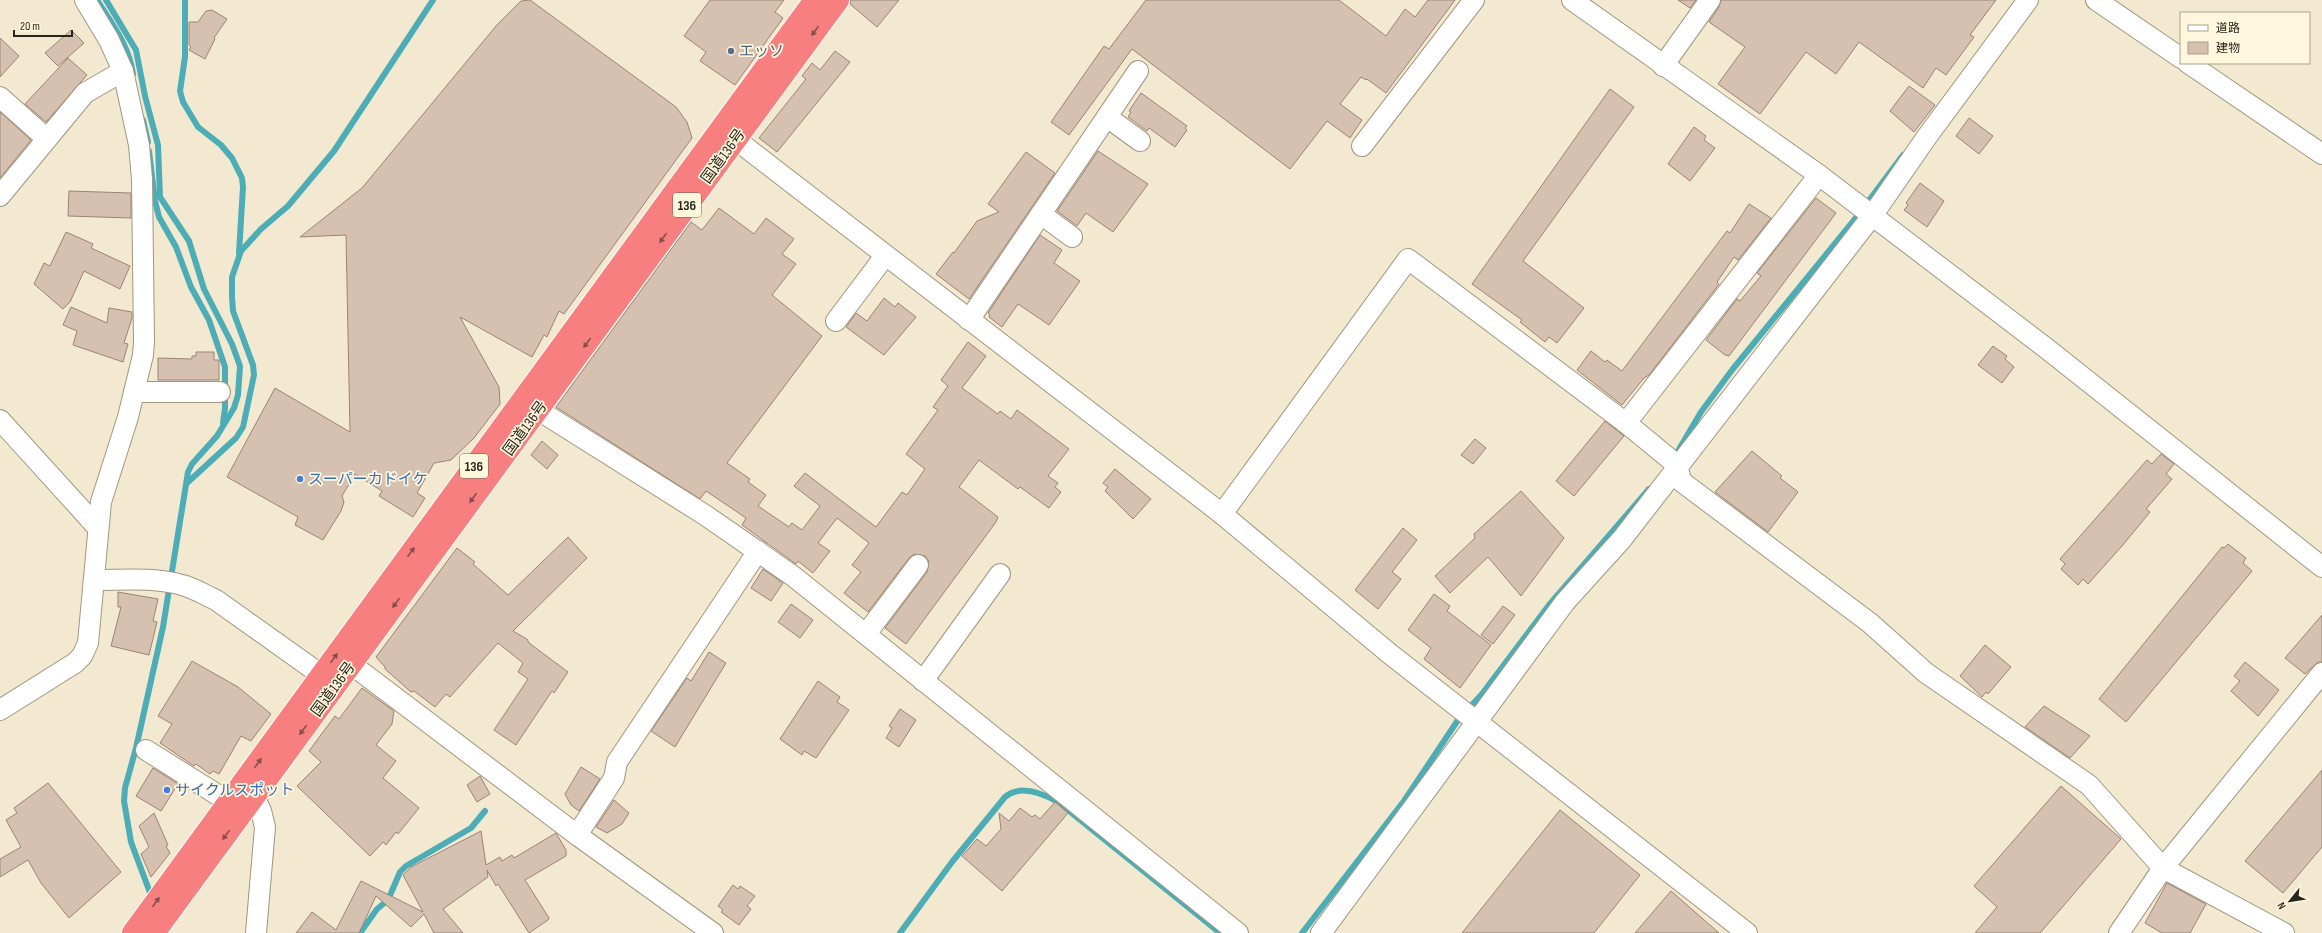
<svg xmlns="http://www.w3.org/2000/svg" width="2322" height="933" font-family="'Sofia Sans Condensed','Noto Sans JP',sans-serif">
	<style>
		.lines { fill: none; stroke-linecap: round; stroke-linejoin: round }
		.stream { stroke: #4dadb6; stroke-width: 6 }
		.building { fill: #d6c0b0; stroke: #9a8475 }
		.minor-casing { stroke: #9f9780; stroke-width: 22 }
		.highway-casing { stroke: #fff; stroke-width: 24 }
		.minor { stroke: #fff; stroke-width: 20 }
		.highway { stroke: #f87f7f; stroke-width: 22 }
		.oneway { fill: #864e49 }
		.service-dot { fill: #5c6f8a; stroke: #fff7dd; stroke-width: 1.5 }
		.shop-dot { fill: #3f7fe0; stroke: #fff7dd; stroke-width: 1.5 }
		.labels { text-anchor: middle; stroke-width: 3.5; stroke-linejoin: round; paint-order: stroke }
		.shield { fill: #fff7dd; stroke: #686456; stroke-width: 1 }
		.shield-label { font-size: 14px; font-weight: bold; fill: #28251c }
		.service-label { font-size: 15px; fill: #4e5e75; stroke: #fff7dd; text-anchor: start }
		.street-label { font-size: 15px; fill: #28251c; stroke: #fff7dd }
		.shop-label { font-size: 15px; fill: #366cbe; stroke: #fff7dd; text-anchor: start }
	</style>
	<rect width="100%" height="100%" fill="#f2e9d0"/>
	<g class="lines">
		<!-- stream -->
		<g class="stream">
			<path d="M97 0C112 24 129 45 133 74"/>
			<polyline points="106,0 136,50 145,96 158,145 160,197 189,241 204,289 232,344 240,366 238,395 234,408 217,436 192,464 188,472 163,627 136,748 125,788 124,801 131,842 152,898"/>
			<polyline points="185,0 185,57 180,91 183,102 198,127 221,145 232,158 242,178 243,187 239,253"/>
			<polyline points="143,120 148,142"/>
			<polyline points="149,151 155,201 159,217 176,247 191,287 209,320 225,367 225,408 223,423"/>
			<polyline points="1678,451 1701,412 1732,370 1855,219 1903,155"/>
			<polyline points="187,483 236,438 243,427 254,375 253,365 233,311 232,297 232,277 241,251 261,229 288,206 334,151 433,0"/>
			<polyline points="360,933 377,909 388,900 400,872 406,866 471,828 485,811"/>
			<path d="M900 933 952 862 1005 797C1020 784 1042 793 1058 802L1220 933"/>
			<polyline points="1302,933 1404,801 1458,720 1482,694 1549,605 1649,489"/>
		</g>
	</g>
	<!-- building -->
	<g class="building">
		<polygon points="530,0 676,107 687,122 692,138 564,314 559,311 547,337 544,335 532,357 460,317 499,387 500,404 474,438 451,460 434,463 417,493 425,498 413,517 379,496 382,491 355,474 342,496 344,502 341,511 323,540 295,525 298,517 227,477 275,388 350,432 346,235 300,237 362,188 496,26 521,1"/>
		<polygon points="710,0 784,0 775,12 783,18 735,85 700,61 706,52 684,36"/>
		<polygon points="850,0 899,0 877,27 850,4"/>
		<polygon points="1146,0 1339,0 1386,36 1405,9 1415,17 1428,0 1455,0 1386,93 1367,79 1366,80 1361,77 1340,104 1362,120 1350,138 1327,121 1290,169 1132,49 1069,135 1051,122 1104,46 1109,49"/>
		<polygon points="1678,0 1696,0 1690,8"/>
		<polygon points="1721,0 1996,0 1970,35 1974,37 1946,75 1936,68 1923,88 1859,42 1836,74 1806,52 1760,114 1718,84 1745,47 1709,22 1719,7"/>
		<polygon points="212,10 227,19 214,38 215,39 205,59 189,50 191,47 189,45 189,22 198,22 206,11"/>
		<polygon points="71,30 84,43 58,66 45,53"/>
		<polygon points="0,38 19,56 0,77"/>
		<polygon points="835,51 850,62 777,152 759,138 806,79 802,76 812,63 820,70"/>
		<polygon points="68,58 87,75 46,122 25,104"/>
		<polygon points="1909,86 1935,105 1914,132 1890,111"/>
		<polygon points="1610,89 1634,107 1523,261 1584,308 1557,343 1549,337 1545,342 1520,322 1522,320 1472,284"/>
		<polygon points="1141,93 1187,126 1185,128 1187,130 1175,147 1149,128 1147,131 1128,117 1131,112 1129,111"/>
		<polygon points="0,112 31,140 0,178"/>
		<polygon points="1969,118 1993,136 1979,154 1956,136"/>
		<polygon points="1694,127 1706,136 1704,140 1715,148 1690,181 1668,164"/>
		<polygon points="1098,151 1148,184 1113,232 1086,213 1077,226 1057,211"/>
		<polygon points="1026,152 1055,173 969,299 936,274 953,252 954,253 977,221 999,212 988,204"/>
		<polygon points="1920,183 1944,201 1927,227 1904,210 1908,205 1906,203"/>
		<polygon points="69,191 131,193 131,218 68,216"/>
		<polygon points="1816,198 1836,213 1729,356 1725,355 1706,340 1737,299 1740,301 1761,276 1757,273"/>
		<polygon points="1749,204 1771,218 1738,260 1734,257 1717,282 1719,284 1649,375 1644,378 1622,405 1577,370 1591,351 1605,362 1607,360 1622,371 1727,231 1730,233"/>
		<polygon points="719,208 754,234 766,218 794,239 782,254 796,264 772,295 822,336 727,463 750,479 748,482 766,495 758,506 789,527 792,523 802,530 820,506 794,486 805,473 876,527 902,492 907,495 925,469 906,454 938,410 933,407 948,386 941,380 968,342 986,356 962,388 998,414 1000,411 1011,419 1017,410 1069,449 1048,476 1058,483 1055,487 1061,492 1049,508 1020,487 1018,489 979,460 959,487 998,517 996,522 906,644 885,628 927,572 929,561 925,556 914,554 909,558 868,612 844,593 861,572 852,565 869,543 837,518 818,543 830,551 813,573 798,561 796,564 742,525 746,518 706,491 700,499 556,407 691,222 702,230"/>
		<polygon points="66,232 93,244 91,248 130,266 120,289 84,271 70,302 63,309 34,284 44,263 50,266"/>
		<polygon points="1040,235 1062,250 1054,263 1080,281 1049,325 1018,304 1002,327 989,317 990,315 988,313"/>
		<polygon points="884,298 895,307 898,303 916,317 884,355 846,327 856,313 867,321"/>
		<polygon points="71,307 107,323 109,308 132,312 132,318 124,343 128,344 123,362 73,345 77,331 63,325"/>
		<polygon points="1993,346 2007,356 2005,359 2014,367 2002,383 1978,365"/>
		<polygon points="196,352 214,352 214,360 219,360 219,380 158,380 158,358 192,359 192,356 196,356"/>
		<polygon points="1605,421 1624,436 1574,496 1556,481"/>
		<polygon points="1475,439 1486,448 1473,464 1461,455"/>
		<polygon points="542,441 558,455 547,469 531,455"/>
		<polygon points="1752,451 1782,476 1780,478 1798,492 1768,532 1715,492"/>
		<polygon points="2161,454 2174,464 2166,474 2172,479 2146,509 2150,512 2122,546 2088,584 2083,579 2078,585 2061,569 2065,564 2060,559 2147,460 2152,464"/>
		<polygon points="1115,469 1151,499 1133,519 1105,491 1108,487 1103,483"/>
		<polygon points="1521,491 1564,538 1521,596 1488,557 1450,593 1435,576 1475,538 1474,534"/>
		<polygon points="1403,528 1417,540 1392,572 1401,579 1378,609 1355,590"/>
		<polygon points="568,537 587,558 513,631 527,639 529,643 568,672 554,693 552,691 516,745 494,730 528,679 518,672 523,663 498,643 450,697 446,694 435,707 414,691 411,692 385,669 385,667 376,657 457,548 475,562 473,564 508,595"/>
		<polygon points="2228,544 2246,558 2243,563 2252,571 2126,722 2099,699 2222,547 2224,548"/>
		<polygon points="763,569 783,583 771,601 751,588"/>
		<polygon points="118,592 158,599 153,621 157,622 149,655 111,646 121,607 118,607"/>
		<polygon points="1434,594 1450,606 1447,611 1491,645 1460,688 1424,659 1431,648 1408,630"/>
		<polygon points="791,604 813,620 800,638 778,622"/>
		<polygon points="1503,606 1515,615 1493,644 1481,635"/>
		<polygon points="2322,615 2322,662 2318,662 2305,674 2285,658"/>
		<polygon points="1985,645 2011,667 1988,694 1986,692 1982,697 1960,676"/>
		<polygon points="709,652 726,663 675,747 651,731 687,678 691,681"/>
		<polygon points="192,661 238,687 271,714 251,741 241,736 219,774 213,771 210,774 196,764 194,766 160,743 172,724 158,716"/>
		<polygon points="2245,662 2279,690 2258,716 2231,691 2240,681 2234,676"/>
		<polygon points="818,681 840,697 837,702 849,710 816,758 804,751 802,755 780,739"/>
		<polygon points="362,688 394,711 392,724 376,745 396,761 383,778 419,808 398,834 396,832 386,845 383,842 370,856 297,786 321,762 309,751 335,716 339,719"/>
		<polygon points="2044,706 2090,736 2070,758 2025,727"/>
		<polygon points="900,709 916,720 899,747 886,738 892,728 889,726"/>
		<polygon points="581,767 600,779 579,811 571,805 565,794"/>
		<polygon points="153,768 178,784 161,811 136,796"/>
		<polygon points="2322,770 2322,847 2283,893 2245,861"/>
		<polygon points="480,776 490,794 477,802 467,785"/>
		<polygon points="48,783 121,872 69,918 41,883 28,860 0,877 0,859 21,847 6,820 17,813 14,808"/>
		<polygon points="2061,786 2121,839 2040,933 1975,933 1997,907 1974,886"/>
		<polygon points="614,800 629,813 622,824 607,833 596,827"/>
		<polygon points="1055,802 1068,813 1002,891 962,856 977,839 986,846 1001,829 999,813 1009,821 1020,808 1032,817 1035,815 1040,819"/>
		<polygon points="1560,810 1640,875 1594,933 1462,933"/>
		<polygon points="154,813 168,845 166,846 170,853 151,877 141,854 149,847 139,826"/>
		<polygon points="481,831 486,865 500,857 502,861 512,855 514,858 556,833 566,850 566,856 525,880 549,918 548,920 529,933 498,884 496,886 487,870 488,877 443,909 463,933 434,933 424,914 411,927 376,896 359,933 296,933 312,912 336,930 361,881 423,912 403,875 411,867"/>
		<polygon points="2167,883 2206,904 2190,933 2162,933 2145,923"/>
		<polygon points="733,885 738,889 740,886 755,896 747,906 751,909 739,925 721,912 723,910 718,906"/>
		<polygon points="1671,891 1719,933 1635,933"/>
	</g>
	<g class="lines">
		<!-- minor casing -->
		<g class="minor-casing">
			<g id="minor">
				<polyline points="1572,0 1819,175 2046,348 2322,567"/>
				<polyline points="2096,0 2181,58"/>
				<polyline points="2188,63 2322,154"/>
				<polyline points="1663,66 1710,0"/>
				<polyline points="0,97 47,139"/>
				<polyline points="1107,117 1140,141"/>
				<polyline points="735,139 1222,514 1390,654 1747,933"/>
				<polyline points="1362,146 1474,0"/>
				<polyline points="0,196 85,93 123,71"/>
				<polyline points="1041,214 1072,237"/>
				<polyline points="969,320 1138,71"/>
				<polyline points="836,321 885,256"/>
				<polyline points="134,392 220,392"/>
				<polyline points="524,401 705,515 793,576 1238,933"/>
				<polyline points="0,420 98,528"/>
				<polyline points="1626,423 1819,175"/>
				<polyline points="1222,514 1408,259 1626,423 1676,464 1682,482 1870,623 1926,673 2089,785 2163,868 2284,933"/>
				<path d="M95 580C124 580 154 577 182 585 194 588 205 595 216 600L334 684"/>
				<polyline points="866,634 918,565"/>
				<polyline points="351,664 577,835 713,933"/>
				<polyline points="923,681 1000,574"/>
				<polyline points="0,710 75,663 82,656 88,643 101,502 128,417 143,355 144,342 142,179 139,145 123,71 109,40 85,0"/>
				<polyline points="146,750 229,802"/>
				<polyline points="254,796 261,811 265,827 256,933"/>
				<polyline points="577,835 614,778 617,762 758,551"/>
				<polyline points="1321,933 1565,602 1622,539 1872,216 1926,138 2028,0"/>
				<polyline points="2119,933 2163,868 2322,673"/>
			</g>
		</g>
		<!-- highway casing -->
		<g class="highway-casing">
			<g id="highway">
				<polyline points="133,933 815,0"/>
				<polyline points="154,933 838,0"/>
			</g>
		</g>
		<!-- minor -->
		<use href="#minor" class="minor"/>
		<!-- highway -->
		<use href="#highway" class="highway"/>
	</g>
	<!-- one-way arrows -->
	<defs><path id="oneway-solid" d="M-6-.8H1V-3.2L6.5 0L1 3.2V.8H-6Z"/></defs>
	<g class="oneway">
		<use href="#oneway-solid" transform="translate(815 31) rotate(126)"/>
		<use href="#oneway-solid" transform="translate(663 238) rotate(126)"/>
		<use href="#oneway-solid" transform="translate(587 343) rotate(126)"/>
		<use href="#oneway-solid" transform="translate(473 498) rotate(126)"/>
		<use href="#oneway-solid" transform="translate(411 552) rotate(-54)"/>
		<use href="#oneway-solid" transform="translate(396 603) rotate(126)"/>
		<use href="#oneway-solid" transform="translate(334 658) rotate(-54)"/>
		<use href="#oneway-solid" transform="translate(303 730) rotate(126)"/>
		<use href="#oneway-solid" transform="translate(258 763) rotate(-54)"/>
		<use href="#oneway-solid" transform="translate(226 835) rotate(126)"/>
		<use href="#oneway-solid" transform="translate(156 902) rotate(-54)"/>
	</g>
	<!-- markers -->
	<circle class="service-dot" cx="731" cy="51" r="4"/>
	<g class="shop-dot">
		<circle cx="300" cy="479" r="4"/>
		<circle cx="167" cy="790" r="4"/>
	</g>
	<g class="labels">
		<!-- shield labels -->
		<g class="shield">
			<rect x="673" y="193" width="28" height="24" rx="3"/>
			<rect x="460" y="454" width="28" height="24" rx="3"/>
		</g>
		<g class="shield-label">
			<text x="687" y="210">136</text>
			<text x="474" y="471">136</text>
		</g>
		<!-- service labels -->
		<g class="service-label">
			<text x="739" y="56">エッソ</text>
		</g>
		<!-- street labels -->
		<g class="street-label">
			<text transform="translate(723 156) rotate(-54)" y="5">国道136号</text>
			<text transform="translate(525 428) rotate(-54)" y="5">国道136号</text>
			<text transform="translate(333 689) rotate(-54)" y="5">国道136号</text>
		</g>
		<!-- shop labels -->
		<g class="shop-label">
			<text x="308" y="484">スーパーカドイケ</text>
			<text x="175" y="795">サイクルスポット</text>
		</g>
	</g>
	<!-- legend -->
	<rect x="2180" y="12" width="130" height="52" fill="#fff7dd" stroke="#a9a390"/>
	<rect x="2188" y="25" width="20" height="6" fill="#ffffff" stroke="#a9a390"/>
	<text x="2216" y="32" font-size="12" fill="#28251c">道路</text>
	<rect x="2188" y="42" width="20" height="12" fill="#d6c0b0" stroke="#a9a390"/>
	<text x="2216" y="52" font-size="12" fill="#28251c">建物</text>
	<!-- north arrow -->
	<g transform="translate(2290 901) rotate(240)" stroke="#fff7dd" stroke-width="3" paint-order="stroke">
	<path d="M0-3L7 15L0 10L-7 15Z" fill="#28251c"/>
	<text y="-6" font-size="11" font-weight="bold" text-anchor="middle" fill="#28251c">N</text>
	</g>
	<!-- scale -->
	<path d="M14 30v6h58v-6" fill="none" stroke="#28251c" stroke-width="2"/>
	<text x="20" y="30" font-size="12" fill="#28251c" stroke="#fff7dd" stroke-width="3" paint-order="stroke">20 m</text>
</svg>
